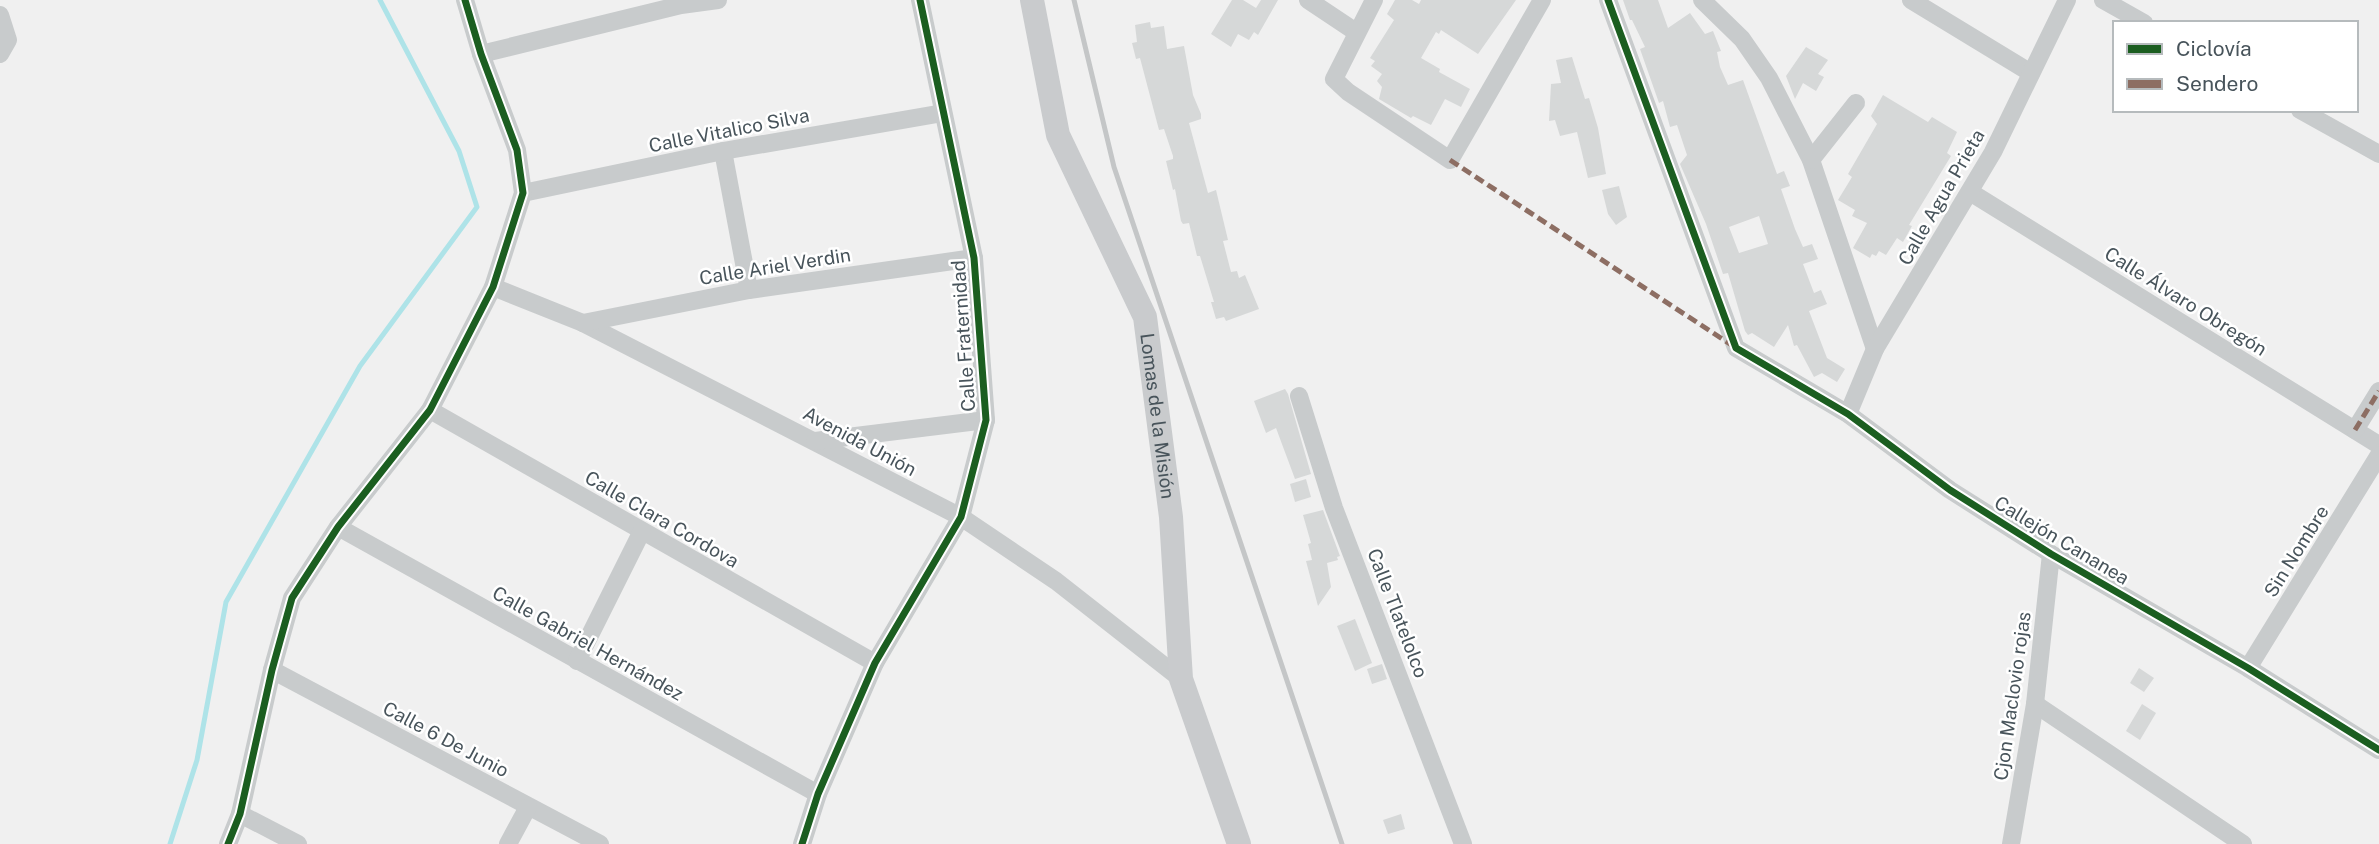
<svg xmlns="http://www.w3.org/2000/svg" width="2379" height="844" font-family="'Public Sans',sans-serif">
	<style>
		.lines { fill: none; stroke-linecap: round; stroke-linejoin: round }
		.stream { stroke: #aee3e8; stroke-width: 5 }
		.building { fill: #d6d8d8; fill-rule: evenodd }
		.street { stroke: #c8cbcc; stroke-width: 18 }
		.secondary { stroke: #c9cbcd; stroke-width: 24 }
		.rail { stroke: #c4c6c7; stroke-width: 5 }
		.quiet { stroke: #8d6e63; stroke-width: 5; stroke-dasharray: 10 5; stroke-linecap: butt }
		.cycleway-casing { stroke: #fff; stroke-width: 11 }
		.cycleway { stroke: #1b5e20; stroke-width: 7 }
		.labels { text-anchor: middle; stroke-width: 5; stroke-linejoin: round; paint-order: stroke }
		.street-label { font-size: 19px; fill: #48545b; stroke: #fff }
	</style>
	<rect width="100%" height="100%" fill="#f0f0f0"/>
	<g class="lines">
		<!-- stream -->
		<polyline class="stream" points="170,844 197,760 226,602 360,366 477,207 459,151 380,0"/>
	</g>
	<!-- building -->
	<g class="building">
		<polygon points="1232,0 1243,0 1256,8 1261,0 1278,0 1258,35 1254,32 1249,40 1238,34 1231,47 1211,34"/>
		<polygon points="1395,0 1412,0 1419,4 1421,0 1516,0 1478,54 1441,30 1439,34 1436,32 1421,58 1440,69 1439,72 1470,89 1461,107 1445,99 1431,125 1413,116 1411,118 1379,99 1382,87 1377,81 1382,74 1371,66 1375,61 1370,58 1394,20 1387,14"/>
		<path d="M1623 0H1658L1668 28 1690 13 1705 34 1713 31 1721 51 1717 52 1720 67 1728 85 1743 80 1777 174 1784 171 1790 186 1781 189 1795 229 1803 247 1812 244 1818 259 1803 264 1814 293 1821 290 1827 304 1809 311 1827 358 1845 369 1837 382 1822 373 1814 377 1797 345 1794 346 1788 325 1774 347 1752 333 1748 335 1745 331 1728 273 1723 274 1706 224 1680 164 1687 155 1677 125 1670 127 1663 101 1659 103 1640 49 1645 47 1632 20H1630ZM1759 216 1768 244 1739 253 1729 227Z"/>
		<polygon points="1150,22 1151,28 1164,26 1167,49 1184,46 1193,95 1201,114 1201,119 1189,123 1208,193 1216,190 1228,240 1223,241 1231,272 1237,271 1239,278 1245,275 1259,309 1226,321 1224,317 1216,319 1211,302 1214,302 1200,256 1197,256 1189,223 1183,224 1181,221 1175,189 1173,190 1166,161 1173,159 1173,156 1164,129 1159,130 1140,58 1136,59 1132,43 1137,42 1135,25"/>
		<polygon points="1806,47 1828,60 1818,74 1824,77 1816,91 1803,83 1795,99 1786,76"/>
		<polygon points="1572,57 1585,99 1589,98 1598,128 1606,174 1588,178 1577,132 1560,136 1555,120 1549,121 1551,84 1561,83 1556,60"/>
		<polygon points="1883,95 1928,122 1932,117 1957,132 1947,153 1951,156 1909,225 1912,226 1903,242 1897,238 1886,255 1879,251 1876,256 1872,254 1870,258 1853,248 1867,223 1852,216 1855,210 1838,200 1852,177 1848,174 1877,124 1871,116"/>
		<polygon points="1619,186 1627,217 1616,225 1608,214 1602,190"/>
		<polygon points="1285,389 1288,394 1311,474 1295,479 1276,428 1266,433 1254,401"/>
		<polygon points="1306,479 1311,497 1295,502 1290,484"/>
		<polygon points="1323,510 1340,556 1337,557 1338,560 1327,563 1331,587 1318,606 1306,561 1312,560 1308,544 1311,543 1303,515"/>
		<polygon points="1355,619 1372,663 1355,671 1337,626"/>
		<polygon points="1382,664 1387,679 1372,684 1367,669"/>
		<polygon points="2139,668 2154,678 2144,692 2130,683"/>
		<polygon points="2142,704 2156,713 2140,740 2126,731"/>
		<polygon points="1401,814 1405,829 1388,834 1383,820"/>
	</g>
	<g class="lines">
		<!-- street -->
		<g class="street">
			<polyline points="1308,0 1356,32"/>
			<polyline points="1374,0 1334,79 1348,92 1450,160 1542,0"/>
			<polyline points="1608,0 1736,348 1848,414 1950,490 2051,554 2248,668 2379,750"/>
			<polyline points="1702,0 1742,39 1769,78 1811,160 1875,349"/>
			<polyline points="1911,0 2031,73"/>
			<polyline points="2103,0 2144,23"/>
			<polyline points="0,15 8,40 0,54"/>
			<polyline points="481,54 681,5 718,0"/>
			<polyline points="2300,110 2379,154"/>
			<polyline points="723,151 749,290"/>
			<polyline points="1811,160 1856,103"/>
			<polyline points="1970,192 2379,445"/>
			<polyline points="523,193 723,151 943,113"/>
			<polyline points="493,287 583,323 961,517 1056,581 1181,679"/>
			<polyline points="583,323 749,290 974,258"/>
			<polyline points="1299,396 1334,508 1463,844"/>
			<polyline points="430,410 875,663"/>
			<polyline points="1848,414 1875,349 1993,152 2067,0"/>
			<polyline points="2355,430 2379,391"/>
			<polyline points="815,441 986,420"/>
			<polyline points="338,527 818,794"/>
			<polyline points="577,661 642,531"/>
			<polyline points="2248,668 2379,455"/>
			<polyline points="272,670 600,844"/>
			<polyline points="2035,704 2243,844"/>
			<polyline points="240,814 298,844"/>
			<polyline points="228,844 240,814 272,670 292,598 338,527 430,410 493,287 523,193 517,150 481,54 465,0"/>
			<polyline points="508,844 528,807"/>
			<polyline points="802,844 818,794 875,663 961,517 986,420 974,258 920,0"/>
			<polyline points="2011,844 2035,704 2051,554"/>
		</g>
		<!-- secondary -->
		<path class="secondary" id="s1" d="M1032 0 1058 135 1145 317 1171 517 1181 679 1239 844"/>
		<!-- rail -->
		<polyline class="rail" points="1074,0 1114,167 1342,844"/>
		<!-- quiet -->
		<g class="quiet">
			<polyline points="1450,160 1733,346"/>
			<polyline points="2355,430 2379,391"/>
		</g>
		<!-- cycleway casing -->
		<g class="cycleway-casing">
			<g id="cycleway">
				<polyline points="1608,0 1736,348 1848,414 1950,490 2051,554 2248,668 2379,750"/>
				<polyline points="228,844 240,814 272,670 292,598 338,527 430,410 493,287 523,193 517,150 481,54 465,0"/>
				<polyline points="802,844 818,794 875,663 961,517 986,420 974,258 920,0"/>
			</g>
		</g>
		<!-- cycleway -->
		<use href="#cycleway" class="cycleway"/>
	</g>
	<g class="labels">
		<!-- street labels -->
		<g class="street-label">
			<text transform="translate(729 130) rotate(-11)" y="7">Calle Vitalico Silva</text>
			<text transform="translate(1941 197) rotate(-60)" y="7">Calle Agua Prieta</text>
			<text transform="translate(775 266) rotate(-9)" y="7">Calle Ariel Verdin</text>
			<text transform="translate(2186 301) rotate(32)" y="7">Calle Álvaro Obregón</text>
			<text transform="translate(963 336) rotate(-94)" y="7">Calle Fraternidad</text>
			<text dy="7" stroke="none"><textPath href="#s1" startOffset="439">Lomas de la Misión</textPath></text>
			<text transform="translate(860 441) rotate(28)" y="7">Avenida Unión</text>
			<text transform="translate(662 519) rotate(30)" y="7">Calle Clara Cordova</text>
			<text transform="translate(2062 540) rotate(31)" y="7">Callejón Cananea</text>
			<text transform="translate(2296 551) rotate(-58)" y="7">Sin Nombre</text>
			<text transform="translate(1398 613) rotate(69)" y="7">Calle Tlatelolco</text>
			<text transform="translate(588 643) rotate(29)" y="7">Calle Gabriel Hernández</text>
			<text transform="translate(2012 696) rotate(-82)" y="7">Cjon Maclovio rojas</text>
			<text transform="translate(446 739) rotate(28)" y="7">Calle 6 De Junio</text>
		</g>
	</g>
	<!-- legend -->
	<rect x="2113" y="21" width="245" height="91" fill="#ffffff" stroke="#b6bbbd" stroke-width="2"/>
	<rect x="2127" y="44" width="35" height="10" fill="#1b5e20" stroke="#b6bbbd" stroke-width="2"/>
	<text x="2176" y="56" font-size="21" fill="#48545b">Ciclovía</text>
	<rect x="2127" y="79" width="35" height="10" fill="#8d6e63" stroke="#b6bbbd" stroke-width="2"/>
	<text x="2176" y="91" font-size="21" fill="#48545b">Sendero</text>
</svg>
